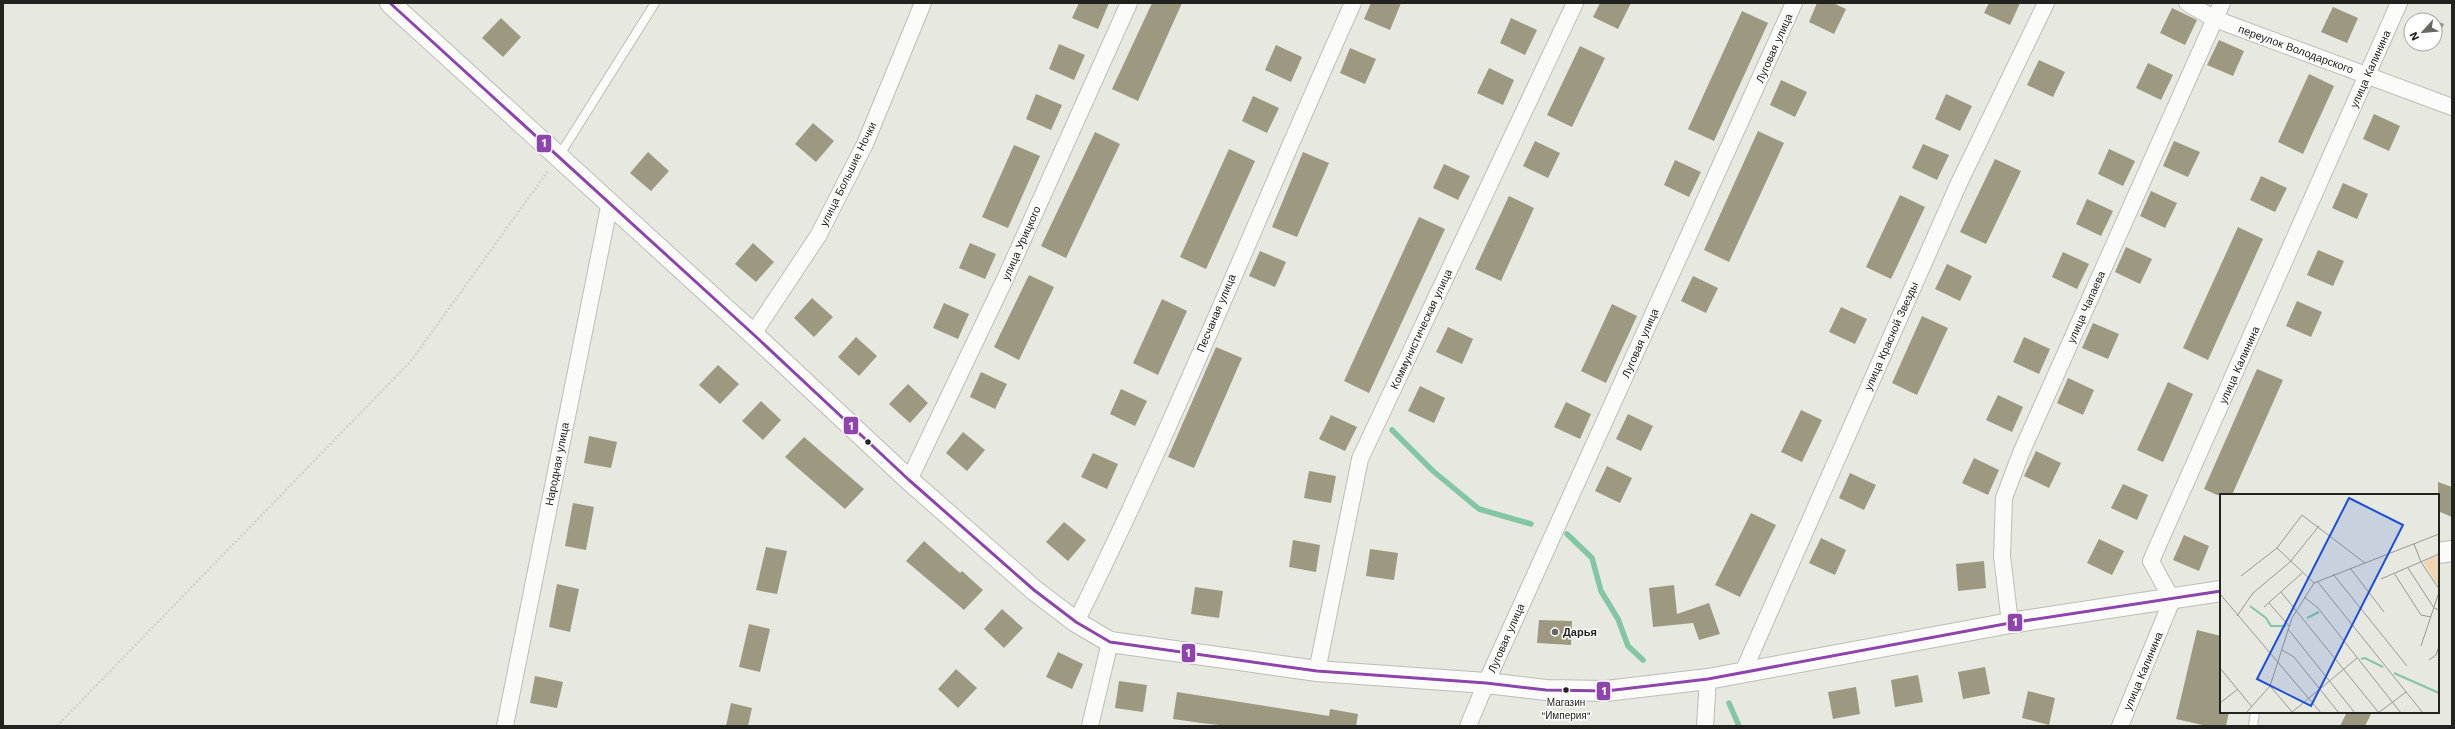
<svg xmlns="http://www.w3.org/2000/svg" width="2455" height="729" font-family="'Work Sans',sans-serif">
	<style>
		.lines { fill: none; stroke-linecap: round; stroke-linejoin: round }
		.stream { stroke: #82c6a4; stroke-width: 5.5 }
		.building { fill: #9c9980 }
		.service-casing { stroke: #bcbdb6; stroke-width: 10 }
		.minor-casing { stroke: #bcbdb6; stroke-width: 18 }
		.tertiary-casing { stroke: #bcbdb6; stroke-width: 22 }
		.path { stroke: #d1d2cf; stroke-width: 2.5; stroke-dasharray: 2 2; stroke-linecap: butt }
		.service { stroke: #fbfcfa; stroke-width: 8 }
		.minor { stroke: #fbfcfa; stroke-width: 16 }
		.tertiary { stroke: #fbfcfa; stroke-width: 20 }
		.bus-1-casing { stroke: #fff; stroke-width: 6 }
		.bus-1 { stroke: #8e44ad; stroke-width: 3 }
		.bus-dot { fill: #22231e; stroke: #fff; stroke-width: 1.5 }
		.poi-dot { fill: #676862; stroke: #fff; stroke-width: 1.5 }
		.labels { text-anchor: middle; stroke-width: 3; stroke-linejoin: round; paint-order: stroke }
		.bus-label { font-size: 10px; fill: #22231e; stroke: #fff }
		.street-label { font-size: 11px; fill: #22231e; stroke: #fff }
		.poi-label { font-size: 11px; font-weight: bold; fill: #22231e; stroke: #fff; text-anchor: start }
		.inset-river { fill: none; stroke: #82c6a4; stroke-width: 2 }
		.inset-road { fill: none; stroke: #989992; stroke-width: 1 }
		.view { fill: #1d4ed8; fill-opacity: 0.15; stroke: #1d4ed8; stroke-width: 2 }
		.inset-edge { fill: none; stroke: #22231e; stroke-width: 2 }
		.line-badge { stroke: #fff; stroke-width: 1.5 }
		.badge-label { font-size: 11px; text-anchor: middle; font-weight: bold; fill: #fff }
	</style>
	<rect width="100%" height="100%" fill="#e7e8e0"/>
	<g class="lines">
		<!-- stream -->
		<g class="stream">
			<polyline points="1392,430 1433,471 1479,509 1531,524"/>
			<polyline points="1567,534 1592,558 1601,591 1618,619 1628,646 1643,660"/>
			<polyline points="1729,703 1739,726"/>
		</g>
	</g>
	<!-- building -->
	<g class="building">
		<polygon points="1079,3 1109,3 1098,29 1072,18"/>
		<polygon points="1152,3 1182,3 1138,101 1112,89"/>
		<polygon points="1371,3 1401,3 1390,30 1364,19"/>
		<polygon points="1600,3 1631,3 1618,29 1593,17"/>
		<polygon points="1817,3 1833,3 1846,9 1834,34 1809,22"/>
		<polygon points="1989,3 2020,3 2010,25 1984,13"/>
		<polygon points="2333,7 2358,18 2347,43 2321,32"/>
		<polygon points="2172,8 2197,20 2185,45 2160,33"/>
		<polygon points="1742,11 1768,23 1714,141 1688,129"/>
		<polygon points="2419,13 2435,20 2416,20"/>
		<polygon points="501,18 521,37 503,57 482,38"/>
		<polygon points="1511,18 1537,30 1525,55 1500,43"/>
		<polygon points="2435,20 2444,24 2433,49 2422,44 2435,44"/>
		<polygon points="2219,40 2244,51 2233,76 2207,65"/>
		<polygon points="1059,44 1085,55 1074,80 1049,69"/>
		<polygon points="1276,45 1302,57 1291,82 1265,70"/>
		<polygon points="1580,46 1605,58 1572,127 1547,115"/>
		<polygon points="1350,48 1376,59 1365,84 1340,73"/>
		<polygon points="2039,60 2065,72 2053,97 2027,85"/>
		<polygon points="2148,63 2173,75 2161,100 2136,88"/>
		<polygon points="1489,68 1514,80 1503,105 1477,93"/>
		<polygon points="2309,74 2334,86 2303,154 2278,142"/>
		<polygon points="1781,80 1807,92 1795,117 1770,105"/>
		<polygon points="1036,94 1062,105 1051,130 1026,119"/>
		<polygon points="1946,94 1972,106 1960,131 1935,119"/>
		<polygon points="1253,96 1279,108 1267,133 1242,121"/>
		<polygon points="2374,114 2400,126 2389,151 2363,139"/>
		<polygon points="813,123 834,141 816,162 795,144"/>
		<polygon points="1758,131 1784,143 1729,262 1704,250"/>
		<polygon points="1095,132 1120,144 1066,258 1041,246"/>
		<polygon points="1535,141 1560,153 1548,178 1523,166"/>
		<polygon points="2174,141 2200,152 2188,177 2163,166"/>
		<polygon points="1923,144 1949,155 1937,180 1912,168"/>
		<polygon points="1014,145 1040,156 1008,228 982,217"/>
		<polygon points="1229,149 1255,161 1206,269 1180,257"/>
		<polygon points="2109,149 2135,161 2123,186 2098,174"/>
		<polygon points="648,152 669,171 651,191 630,173"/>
		<polygon points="1303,152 1329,163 1297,237 1272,227"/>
		<polygon points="1995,159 2021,171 1986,244 1960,232"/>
		<polygon points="1675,160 1701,172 1689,197 1664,185"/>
		<polygon points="1444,164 1470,176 1458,200 1433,188"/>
		<polygon points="2261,176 2287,188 2275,212 2250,200"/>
		<polygon points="2343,183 2368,194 2357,219 2332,208"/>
		<polygon points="2151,191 2177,203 2165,228 2140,216"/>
		<polygon points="1900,195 1925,207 1891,279 1866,267"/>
		<polygon points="1509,196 1534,208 1501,281 1475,269"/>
		<polygon points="2087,199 2113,211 2101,236 2076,224"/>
		<polygon points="1419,217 1445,229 1369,393 1344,381"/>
		<polygon points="2238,227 2263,239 2208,360 2183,348"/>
		<polygon points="753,243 774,262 756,282 735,264"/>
		<polygon points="970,243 996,254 985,279 959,268"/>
		<polygon points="2126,247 2152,259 2140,284 2115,272"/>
		<polygon points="2318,250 2344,261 2333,286 2307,275"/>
		<polygon points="1260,251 1286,262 1275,287 1249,276"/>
		<polygon points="2063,252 2089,264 2077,289 2052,277"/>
		<polygon points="1947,264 1972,276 1960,301 1935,289"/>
		<polygon points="1029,275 1054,287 1019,360 994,347"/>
		<polygon points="1693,276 1718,288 1706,313 1681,301"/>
		<polygon points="812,298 833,317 814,337 794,318"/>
		<polygon points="1162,299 1187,311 1158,375 1133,363"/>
		<polygon points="2297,301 2322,312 2311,337 2286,326"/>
		<polygon points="944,303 969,314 958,339 933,328"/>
		<polygon points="1612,304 1637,316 1606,383 1581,371"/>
		<polygon points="1841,307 1867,319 1855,344 1829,332"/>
		<polygon points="1922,316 1948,328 1917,395 1892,383"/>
		<polygon points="2093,323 2119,334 2108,359 2082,348"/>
		<polygon points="1448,327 1473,339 1462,364 1436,352"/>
		<polygon points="856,337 877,356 859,376 838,357"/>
		<polygon points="2024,337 2050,349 2039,374 2013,362"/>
		<polygon points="1216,347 1242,358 1194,468 1168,457"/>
		<polygon points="718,365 739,384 720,404 699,385"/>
		<polygon points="2257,369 2283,380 2232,495 2217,495 2204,489"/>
		<polygon points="981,372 1007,384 995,409 970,397"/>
		<polygon points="2068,378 2094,390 2083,415 2057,403"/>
		<polygon points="2168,382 2193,394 2163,462 2137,450"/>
		<polygon points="908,384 928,403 910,423 889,404"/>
		<polygon points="1420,386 1445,398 1434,423 1408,411"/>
		<polygon points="1121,389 1147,401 1135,426 1110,414"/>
		<polygon points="1998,395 2023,407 2012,432 1986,420"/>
		<polygon points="761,401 781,420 763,440 742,421"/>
		<polygon points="1566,402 1591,414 1580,439 1554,427"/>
		<polygon points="1801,410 1822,420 1802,462 1781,452"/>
		<polygon points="1628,414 1653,426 1641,451 1616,439"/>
		<polygon points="1331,415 1357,427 1345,451 1319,439"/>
		<polygon points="963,432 985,450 967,471 946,453"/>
		<polygon points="589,436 617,442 611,468 584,463"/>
		<polygon points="804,437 864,489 845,509 785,457"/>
		<polygon points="2036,451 2061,463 2049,488 2024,476"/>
		<polygon points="1093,453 1118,464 1107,489 1081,477"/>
		<polygon points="1974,458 1999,470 1988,495 1962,483"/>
		<polygon points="1607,466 1632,478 1620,503 1595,491"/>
		<polygon points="1309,471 1336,476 1331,503 1304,498"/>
		<polygon points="1850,473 1876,485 1864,510 1839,498"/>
		<polygon points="2438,482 2452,487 2452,517 2438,511"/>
		<polygon points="2123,484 2148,495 2137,520 2111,508"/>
		<polygon points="573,503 594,507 586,550 565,546"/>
		<polygon points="1751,513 1776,525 1740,597 1715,585"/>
		<polygon points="1064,522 1086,540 1068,561 1046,542"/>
		<polygon points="2184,535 2209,546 2199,571 2173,560"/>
		<polygon points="1821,538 1846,550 1835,575 1809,563"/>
		<polygon points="2099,539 2124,551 2112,575 2087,563"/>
		<polygon points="1293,540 1320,545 1316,572 1289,567"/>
		<polygon points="924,541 960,573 962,571 983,590 964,610 906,561"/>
		<polygon points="766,547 787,551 777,594 756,590"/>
		<polygon points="1370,549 1398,553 1394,580 1366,576"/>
		<polygon points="1984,561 1986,588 1958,591 1956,564"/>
		<polygon points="557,584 579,589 570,632 549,627"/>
		<polygon points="1674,585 1677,614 1709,603 1720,634 1699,640 1693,623 1653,627 1649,588"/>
		<polygon points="1195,587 1223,591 1219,618 1191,614"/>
		<polygon points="1002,609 1023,628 1004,648 984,629"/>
		<polygon points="1539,620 1572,621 1571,645 1537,643"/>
		<polygon points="749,624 770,629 760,672 739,667"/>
		<polygon points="2197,630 2221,636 2221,712 2229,712 2226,726 2207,726 2176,719"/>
		<polygon points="1058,652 1083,664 1072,689 1046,677"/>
		<polygon points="1985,667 1990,694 1963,699 1958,672"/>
		<polygon points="956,669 977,688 958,708 938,689"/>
		<polygon points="1918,675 1923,702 1895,707 1891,680"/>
		<polygon points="535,676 563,682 557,708 530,703"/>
		<polygon points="1119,681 1147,685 1143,712 1115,708"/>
		<polygon points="1856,687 1860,714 1833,719 1828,692"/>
		<polygon points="2028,691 2055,698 2049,725 2022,718"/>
		<polygon points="1177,692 1329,716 1330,709 1358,714 1356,726 1229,726 1201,723 1173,719"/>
		<polygon points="731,703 752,708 748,726 726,726"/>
		<polygon points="2347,712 2372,712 2365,726 2340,726"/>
	</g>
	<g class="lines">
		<!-- service casing -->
		<g class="service-casing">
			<g id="service">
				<polyline points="559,156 655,3"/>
				<polyline points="2253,726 2255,712"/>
			</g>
		</g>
		<!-- minor casing -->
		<g class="minor-casing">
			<g id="minor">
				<polyline points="2187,3 2215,19 2452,107"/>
				<polyline points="753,334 818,236 865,144 923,3"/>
				<polyline points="909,480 1006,277 1129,3"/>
				<path d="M1076 622C1177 420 1260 209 1353 3"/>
				<polyline points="2010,623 2002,556 2004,498 2021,453 2222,3"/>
				<polyline points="1317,671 1360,459 1575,3"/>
				<polyline points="1743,672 1959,183 2046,3"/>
				<polyline points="505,726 610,202"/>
				<polyline points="1090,726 1110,642"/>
				<polyline points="1468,726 1486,683 1794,3"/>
				<polyline points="1705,726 1708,679"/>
				<polyline points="2120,726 2172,600 2151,561 2399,3"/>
			</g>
		</g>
		<!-- tertiary casing -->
		<g class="tertiary-casing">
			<g id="tertiary">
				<polyline points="390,3 753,334 909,480 1034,590 1076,622 1110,642 1317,671 1486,683 1546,690 1606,691 1708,679 2010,623 2221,591"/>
				<polyline points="2438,553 2452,551"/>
			</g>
		</g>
		<!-- path -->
		<polyline class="path" points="57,726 411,361 548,171"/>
		<!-- service -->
		<use href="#service" class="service"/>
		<!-- minor -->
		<use href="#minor" class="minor"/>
		<!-- tertiary -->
		<use href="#tertiary" class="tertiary"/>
		<!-- bus-1 casing -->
		<g class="bus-1-casing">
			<polyline id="bus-1" points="390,3 753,334 909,480 1034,590 1076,622 1110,642 1317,671 1486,683 1546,690 1606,691 1708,679 2010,623 2221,591"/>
		</g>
		<!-- bus-1 -->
		<use href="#bus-1" class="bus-1"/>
	</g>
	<!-- markers -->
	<g class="bus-dot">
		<circle cx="868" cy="442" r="3.5"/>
		<circle cx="1566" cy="690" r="3.5"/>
	</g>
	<circle class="poi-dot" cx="1555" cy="632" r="4"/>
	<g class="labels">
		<!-- bus labels -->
		<g class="bus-label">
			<text x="1566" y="706">Магазин<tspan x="1566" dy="13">"Империя"</tspan></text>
		</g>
		<!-- street labels -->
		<g class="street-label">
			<text transform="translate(1774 48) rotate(-66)" y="4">Луговая улица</text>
			<text transform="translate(2296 49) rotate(20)" y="4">переулок Володарского</text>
			<text transform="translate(2370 69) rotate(-66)" y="4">улица Калинина</text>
			<text transform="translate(848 174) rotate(-64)" y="4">улица Большие Ночки</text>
			<text transform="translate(1021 243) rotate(-66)" y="4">улица Урицкого</text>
			<text transform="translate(2086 307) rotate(-66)" y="4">улица Чапаева</text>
			<text transform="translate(1216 313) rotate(-67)" y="4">Песчаная улица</text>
			<text transform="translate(1421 329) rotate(-65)" y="4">Коммунистическая улица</text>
			<text transform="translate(1891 336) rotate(-66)" y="4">улица Красной Звезды</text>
			<text transform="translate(1640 343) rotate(-66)" y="4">Луговая улица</text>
			<text transform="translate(2239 365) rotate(-66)" y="4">улица Калинина</text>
			<text transform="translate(557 464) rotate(-79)" y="4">Народная улица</text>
			<text transform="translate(1506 638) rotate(-66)" y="4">Луговая улица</text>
			<text transform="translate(2143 671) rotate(-67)" y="4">улица Калинина</text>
		</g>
		<!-- poi labels -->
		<g class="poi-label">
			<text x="1563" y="636">Дарья</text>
		</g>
	</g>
	<!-- overview -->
	<g transform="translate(2220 494)">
		<rect width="219" height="219" fill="#e7e8e0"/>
		<path d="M219 61V93L203 68Z" fill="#eed6b2"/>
		<path class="inset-river" d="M30 112 46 124 51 132H66M87 124 99 118M141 165 145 164 163 173M174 179 219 199"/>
		<path class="inset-road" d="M194 50 201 68 219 95M57 54 94 89M130 74 164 118M188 74 214 114 219 116M174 79 201 121 211 123M113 80 187 172M21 82 57 54 82 21 145 69M161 85 219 60M97 87 203 219M61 98 159 219M0 100 101 219M84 103 98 114 181 219M49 109 69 132M44 113 82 79M17 122 33 99 70 68 99 32M68 135 135 219M201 152 219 98M62 156 74 163 119 219M209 166 216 161 219 152M0 174 32 213M50 192 73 219M0 209 18 195M26 219 50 192 72 124 94 89 219 40M71 219 137 164M158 219 186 198"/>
		<path class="view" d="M129 4 183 31 91 212 37 185Z"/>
		<rect width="219" height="219" class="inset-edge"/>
	</g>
	<g class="line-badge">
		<rect x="536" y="134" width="16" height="19" rx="4" fill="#8e44ad"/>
		<rect x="843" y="416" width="16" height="19" rx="4" fill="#8e44ad"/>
		<rect x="2007" y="613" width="16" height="19" rx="4" fill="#8e44ad"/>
		<rect x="1181" y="643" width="15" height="20" rx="4" fill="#8e44ad"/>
		<rect x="1596" y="681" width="15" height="20" rx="4" fill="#8e44ad"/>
	</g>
	<g class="badge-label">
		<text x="544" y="147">1</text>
		<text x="851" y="430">1</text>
		<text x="2015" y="626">1</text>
		<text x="1188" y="657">1</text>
		<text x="1604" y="695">1</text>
	</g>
	<!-- border -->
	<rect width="2455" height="729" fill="none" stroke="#22231e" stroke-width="8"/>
	<!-- north arrow -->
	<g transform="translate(2423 32) rotate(243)"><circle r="19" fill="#ffffff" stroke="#a7a7a5"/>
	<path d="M0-3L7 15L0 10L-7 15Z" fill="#676862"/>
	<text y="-6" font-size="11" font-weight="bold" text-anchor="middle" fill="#22231e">N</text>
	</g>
</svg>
